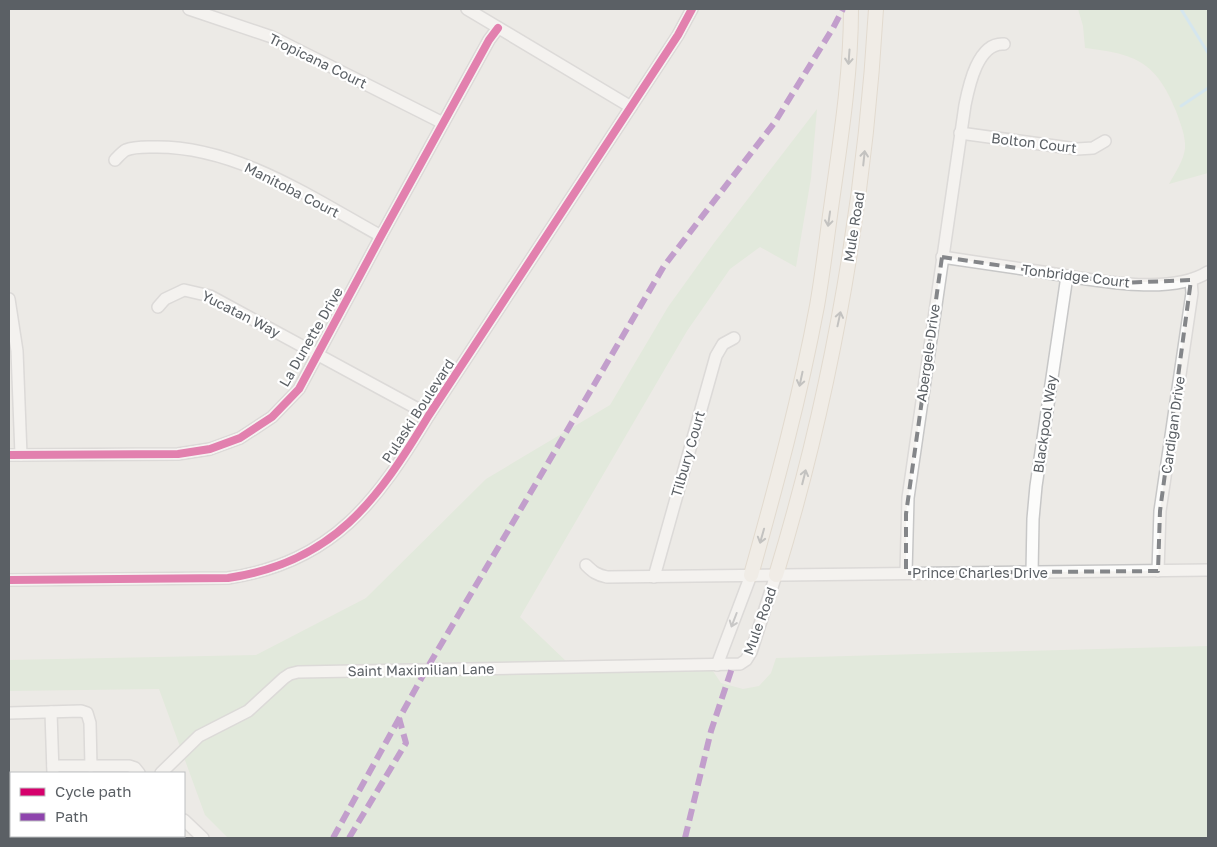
<svg xmlns="http://www.w3.org/2000/svg" width="1217" height="847" font-family="'Golos Text',sans-serif">
	<style>
		.green { fill: #d5e9d0 }
		.lines { fill: none; stroke-linecap: round; stroke-linejoin: round }
		.stream { stroke: #b9e2f8; stroke-width: 3 }
		.minor-casing { stroke: #c7c7c7; stroke-width: 14 }
		.major-casing { stroke: #d5c8b3; stroke-width: 16 }
		.minor { stroke: #fcfcfb; stroke-width: 11 }
		.major { stroke: #f3f0e7; stroke-width: 14 }
		.quiet { stroke: #8e44ad; stroke-width: 6; stroke-dasharray: 12 6; stroke-linecap: butt }
		.cycleway-casing { stroke: #fff; stroke-width: 11 }
		.cycleway { stroke: #d6006c; stroke-width: 8 }
		.oneway { stroke: #909292 }
		.oneway2 { stroke: #9b9ea1 }
		.marked { fill: none; stroke: #848689; stroke-width: 4; stroke-dasharray: 10 6; stroke-linejoin: round }
		.labels { text-anchor: middle; stroke-width: 4.5; stroke-linejoin: round; paint-order: stroke }
		.street-label { font-size: 14px; fill: #5b6065; stroke: #fff }
	</style>
	<rect width="100%" height="100%" fill="#eceae6"/>
	<!-- green -->
	<g class="green">
		<path d="M1078 9H1208V173L1169 184C1175 173 1184 160 1185 148 1186 137 1180 122 1176 111 1156 61 1135 54 1085 48L1083 26Z"/>
		<polygon points="817,109 811,178 796,267 760,247 730,269 687,331 520,617 568,663 705,659 721,683 743,689 759,686 771,673 776,658 1208,646 1208,838 228,838 205,815 159,689 9,691 9,660 256,655 366,598 486,479 610,405 668,307 714,243"/>
	</g>
	<g class="lines">
		<!-- stream -->
		<g class="stream">
			<polyline points="1181,9 1208,53"/>
			<polyline points="1181,106 1208,88"/>
		</g>
		<!-- minor casing -->
		<g class="minor-casing">
			<g id="minor">
				<polyline points="189,9 272,37 443,123"/>
				<polyline points="467,9 631,107"/>
				<polyline points="960,133 1077,149 1093,148 1105,141"/>
				<path d="M115 160C118 157 122 152 126 150 135 146 147 147 157 147 238 147 312 198 381 236"/>
				<path d="M942 257C976 262 1010 267 1043 272 1088 279 1169 297 1208 272"/>
				<polyline points="9,299 17,351 21,455"/>
				<polyline points="158,307 165,299 184,290 210,296 429,415"/>
				<polyline points="9,455 178,454 210,449 240,438 272,417 299,389 381,236 489,40 498,28"/>
				<path d="M586 565C593 572 597 575 607 577L1208 570"/>
				<polyline points="1158,571 1160,511 1192,293 1191,280"/>
				<path d="M906 573 908 498 965 105C969 85 978 42 1004 44"/>
				<polyline points="1032,573 1033,519 1036,486 1067,276"/>
				<polyline points="654,577 716,356 723,344 734,338"/>
				<path d="M9 580 228 578C334 562 377 501 429 415L678 35 692 9"/>
				<polyline points="717,665 751,575"/>
				<polyline points="51,712 53,773"/>
				<polyline points="9,713 81,711 87,713 90,723 91,766"/>
				<polyline points="53,766 129,766 135,768 139,773"/>
				<polyline points="161,773 199,736 248,711 284,678 290,674 298,672 740,664 746,660 751,652 776,575"/>
				<polyline points="184,820 203,838"/>
				<polyline points="59,836 61,838"/>
				<polyline points="98,838 101,836"/>
			</g>
		</g>
		<!-- major casing -->
		<g class="major-casing">
			<g id="major">
				<path d="M751 575C776 486 800 397 817 306 823 272 827 236 832 201 841 137 851 73 851 9"/>
				<path d="M776 575C832 391 865 201 876 9"/>
			</g>
		</g>
		<!-- minor -->
		<use href="#minor" class="minor"/>
		<!-- major -->
		<use href="#major" class="major"/>
		<!-- quiet -->
		<g class="quiet">
			<polyline points="333,838 426,670 664,266 775,122 833,28 843,9"/>
			<polyline points="349,838 406,743 399,718"/>
			<polyline points="685,838 711,731 733,665"/>
		</g>
		<!-- cycleway casing -->
		<g class="cycleway-casing">
			<g id="cycleway">
				<polyline points="9,455 178,454 210,449 240,438 272,417 299,389 381,236 489,40 498,28"/>
				<path d="M9 580 228 578C334 562 377 501 429 415L678 35 692 9"/>
			</g>
		</g>
		<!-- cycleway -->
		<use href="#cycleway" class="cycleway"/>
	</g>
	<!-- one-way arrows -->
	<defs><path id="oneway-shaft" d="M-6 0H5M1.5-3L5.5 0L1.5 3" fill="none" stroke-width="1.6" stroke-linecap="round" stroke-linejoin="round" transform="scale(1.25)"/></defs>
	<g class="oneway">
		<use href="#oneway-shaft" transform="translate(849 57) rotate(94)"/>
		<use href="#oneway-shaft" transform="translate(864 158) rotate(-84)"/>
		<use href="#oneway-shaft" transform="translate(829 219) rotate(98)"/>
		<use href="#oneway-shaft" transform="translate(839 319) rotate(-78)"/>
		<use href="#oneway-shaft" transform="translate(801 379) rotate(102)"/>
		<use href="#oneway-shaft" transform="translate(804 477) rotate(-76)"/>
		<use href="#oneway-shaft" transform="translate(762 536) rotate(106)"/>
	</g>
	<use class="oneway2" href="#oneway-shaft" transform="translate(734 620) rotate(111)"/>
	<!-- marked area -->
	<path d="M0 0H1217V847H0ZM942 257 1120 283 1191 280 1160 511 1158 571 906 573V514Z" fill="#eceae6" fill-opacity=".55" fill-rule="evenodd"/>
	<path class="marked" d="M942 257 1120 283 1191 280 1160 511 1158 571 906 573V514Z"/>
	<g class="labels">
		<!-- street labels -->
		<g class="street-label">
			<text transform="translate(318 61) rotate(26)" y="5">Tropicana Court</text>
			<text transform="translate(1034 143) rotate(7)" y="5">Bolton Court</text>
			<text transform="translate(292 190) rotate(27)" y="5">Manitoba Court</text>
			<text transform="translate(854 227) rotate(-81)" y="5">Mule Road</text>
			<text transform="translate(1076 276) rotate(7)" y="5">Tonbridge Court</text>
			<text transform="translate(241 314) rotate(27)" y="5">Yucatan Way</text>
			<text transform="translate(311 337) rotate(-60)" y="5">La Dunette Drive</text>
			<text transform="translate(928 353) rotate(-82)" y="5">Abergele Drive</text>
			<text transform="translate(418 411) rotate(-57)" y="5">Pulaski Boulevard</text>
			<text transform="translate(1045 424) rotate(-82)" y="5">Blackpool Way</text>
			<text transform="translate(1173 425) rotate(-82)" y="5">Cardigan Drive</text>
			<text transform="translate(688 454) rotate(-74)" y="5">Tilbury Court</text>
			<text x="980" y="578">Prince Charles Drive</text>
			<text transform="translate(760 621) rotate(-70)" y="5">Mule Road</text>
			<text transform="translate(421 670) rotate(-1)" y="5">Saint Maximilian Lane</text>
		</g>
	</g>
	<!-- border -->
	<rect width="1217" height="847" fill="none" stroke="#5b6065" stroke-width="20"/>
	<!-- legend -->
	<rect x="10" y="772" width="175" height="65" fill="#ffffff" stroke="#bdbfc1"/>
	<rect x="20" y="788" width="25" height="8" fill="#d6006c" stroke="#bdbfc1"/>
	<text x="55" y="797" font-size="15" fill="#5b6065">Cycle path</text>
	<rect x="20" y="813" width="25" height="8" fill="#8e44ad" stroke="#bdbfc1"/>
	<text x="55" y="822" font-size="15" fill="#5b6065">Path</text>
</svg>
